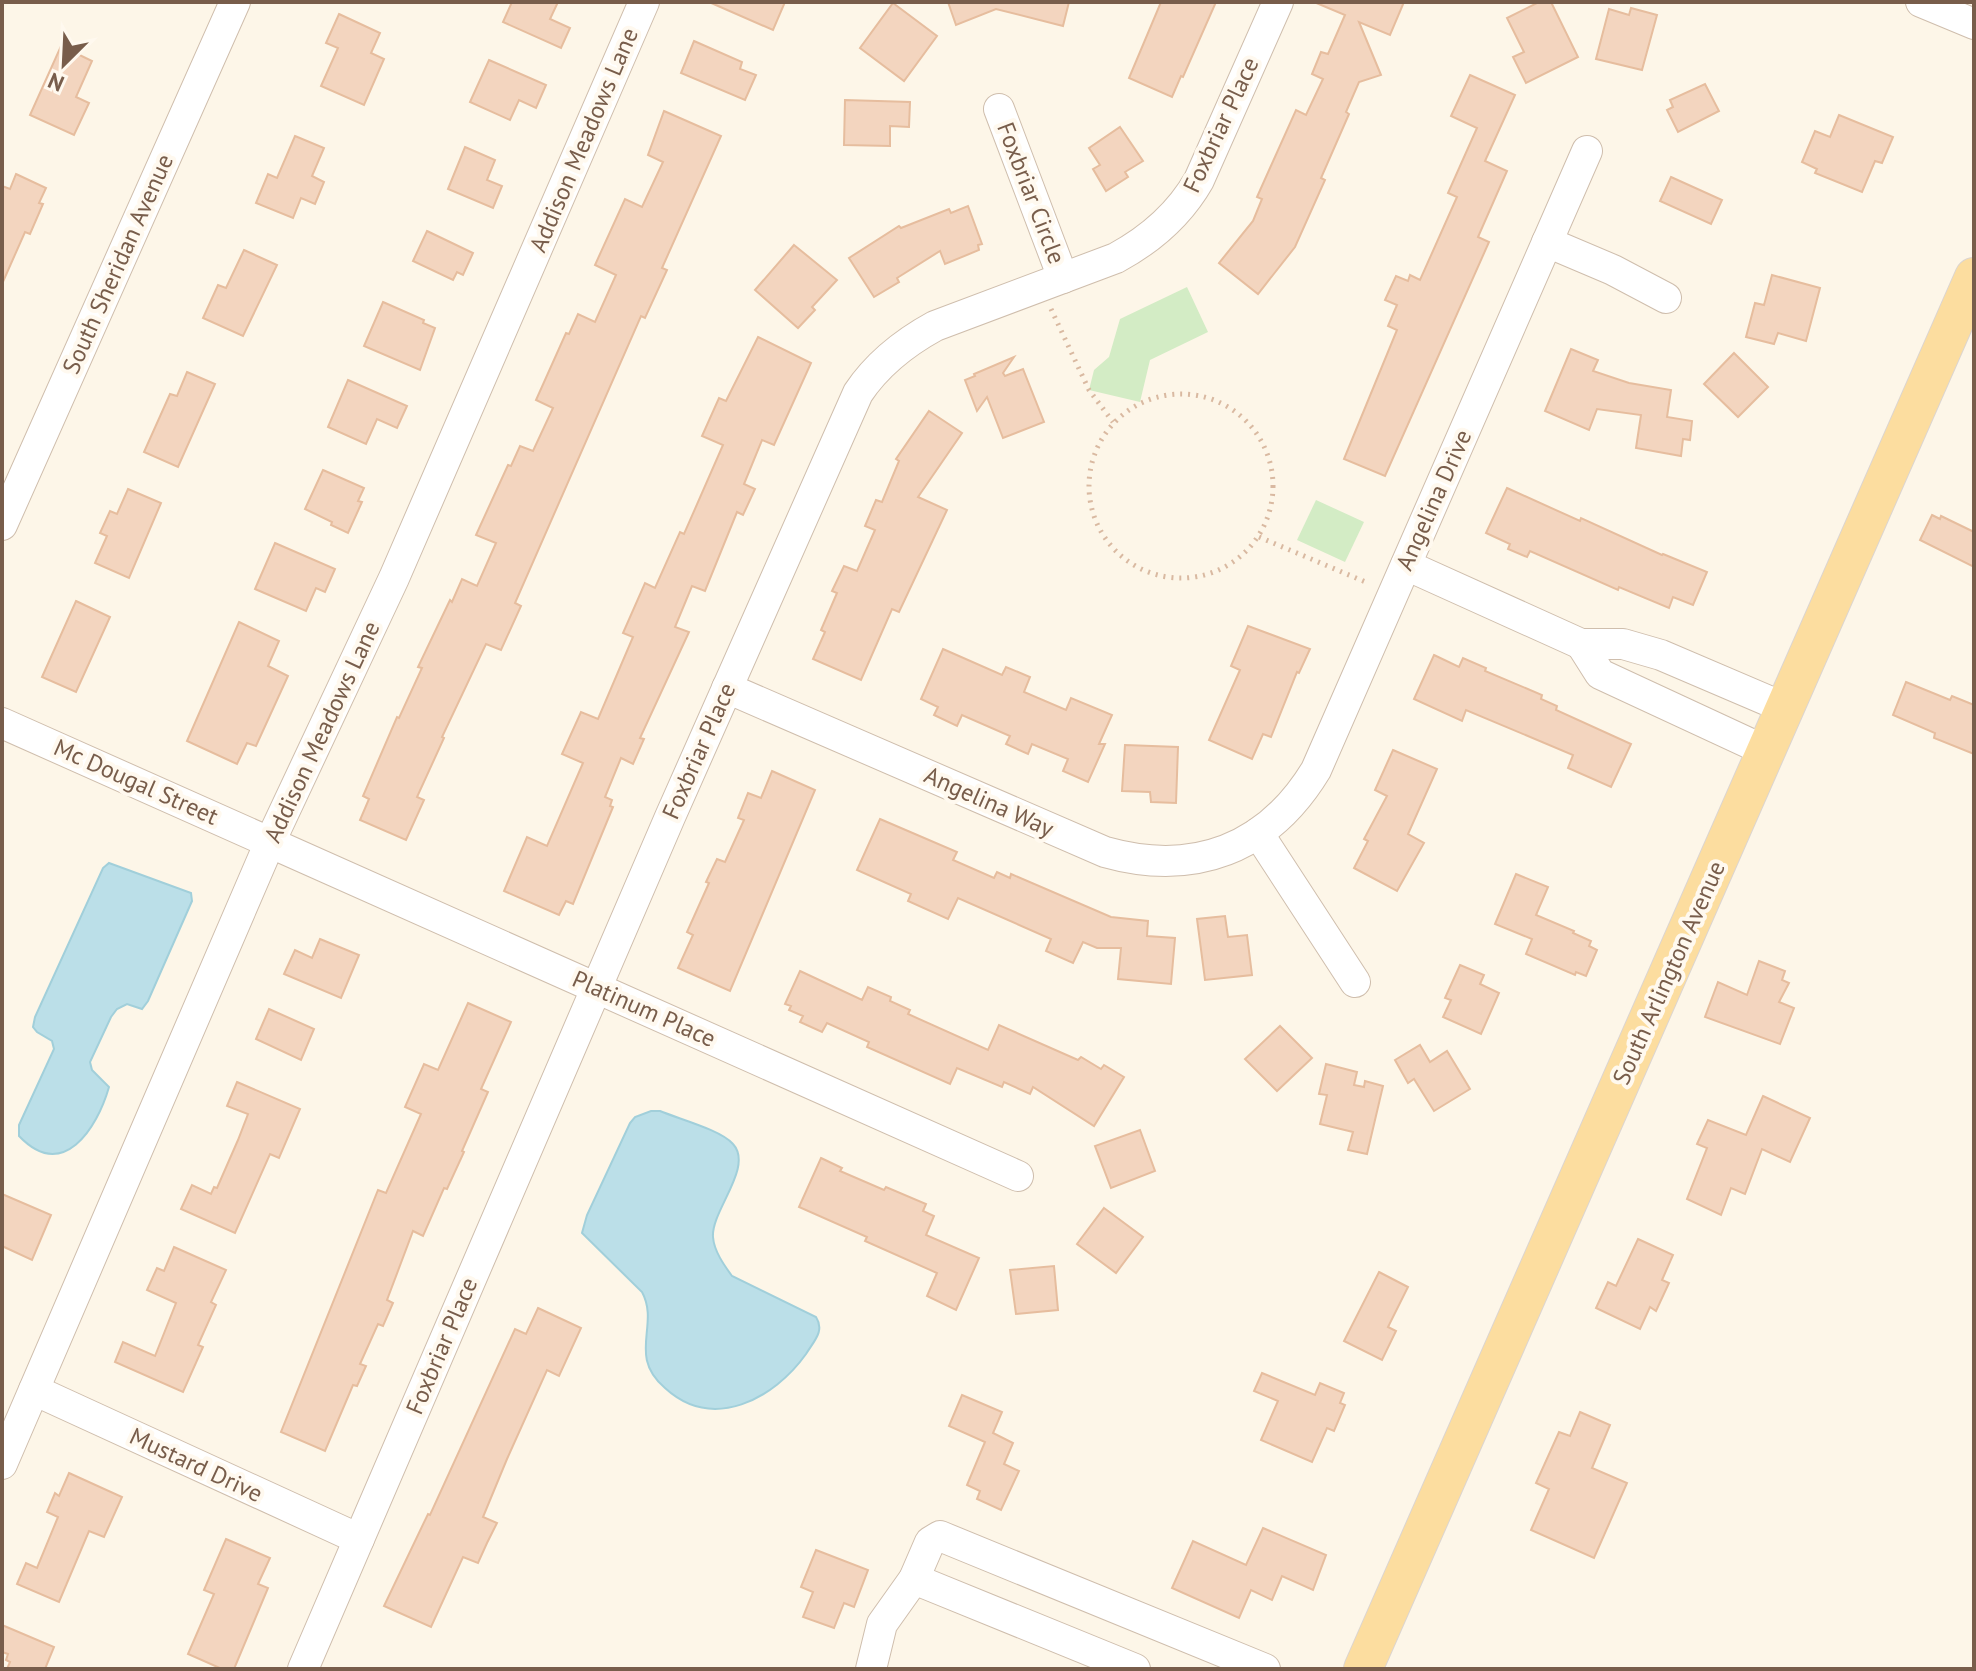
<svg xmlns="http://www.w3.org/2000/svg" width="1976" height="1671" font-family="'PT Sans',sans-serif">
	<style>
		.green { fill: #d3ecc5 }
		.water { fill: #bbdfe8; stroke: #a1cfda; stroke-width: 2 }
		.building { fill: #f3d5bf; stroke: #e6bd9e; stroke-width: 2 }
		.lines { fill: none; stroke-linecap: round; stroke-linejoin: round }
		.minor-casing { stroke: #cfbead; stroke-width: 32 }
		.major-casing { stroke: #dcd5d0; stroke-width: 40 }
		.path { stroke: #d9b9a1; stroke-width: 5; stroke-dasharray: 2 6; stroke-linecap: butt }
		.minor { stroke: #fff; stroke-width: 30 }
		.major { stroke: #fcdd9f; stroke-width: 38 }
		.labels { text-anchor: middle; stroke-width: 8; stroke-linejoin: round; paint-order: stroke }
		.street-label { font-size: 24px; fill: #785d4b; stroke: #fff9ef }
	</style>
	<rect width="100%" height="100%" fill="#fdf6e8"/>
	<!-- green -->
	<g class="green">
		<polygon points="1187,287 1208,332 1150,360 1140,402 1089,390 1094,370 1109,357 1120,319"/>
		<polygon points="1316,500 1364,522 1345,562 1297,540"/>
	</g>
	<!-- water -->
	<g class="water">
		<path d="M109 863 191 893 192 901 148 1001 142 1009 127 1004 117 1009 111 1017 90 1062 92 1070 109 1087C97 1129 63 1182 19 1136V1125L54 1049 52 1041 37 1032 33 1027 35 1017 103 868Z"/>
		<path d="M651 1111H660C679 1119 721 1130 733 1144 754 1167 711 1211 713 1237 714 1251 724 1265 732 1276L816 1317C825 1331 814 1341 806 1354 774 1399 713 1432 665 1388 627 1356 660 1325 642 1292L582 1233 587 1215 630 1123 635 1117Z"/>
	</g>
	<!-- building -->
	<g class="building">
		<polygon points="512,2 558,2 550,19 570,28 561,48 503,22"/>
		<polygon points="709,2 785,2 773,30"/>
		<polygon points="948,2 1069,2 1063,26 996,9 956,25"/>
		<polygon points="1161,2 1216,2 1183,77 1181,76 1172,97 1129,78"/>
		<polygon points="1314,2 1404,2 1390,35 1359,22 1381,75 1359,82 1346,112 1349,114 1321,178 1325,180 1295,247 1258,294 1219,263 1253,221 1262,199 1257,197 1296,110 1306,115 1323,79 1312,74 1321,52 1328,54 1345,15"/>
		<polygon points="1539,2 1551,2 1578,57 1526,83 1513,57 1524,52 1507,18"/>
		<polygon points="893,3 937,36 904,81 860,48"/>
		<polygon points="1631,8 1657,15 1642,70 1596,59 1609,9 1629,15"/>
		<polygon points="339,14 380,33 371,53 384,59 364,105 321,86 338,48 326,43"/>
		<polygon points="694,41 742,62 740,69 756,75 745,100 681,73"/>
		<polygon points="61,46 92,61 76,97 89,103 74,135 30,115"/>
		<polygon points="489,60 546,85 536,108 519,100 510,120 470,102"/>
		<polygon points="1470,75 1515,95 1485,161 1507,171 1478,237 1489,242 1385,476 1344,459 1397,330 1388,326 1397,305 1385,300 1396,276 1408,281 1410,275 1420,280 1457,197 1448,193 1477,128 1451,116"/>
		<polygon points="1705,84 1719,111 1678,132 1667,110 1673,107 1670,100"/>
		<polygon points="845,100 910,102 909,127 890,126 890,146 844,145"/>
		<polygon points="664,111 721,136 662,268 667,270 645,318 641,316 515,603 521,606 501,650 486,644 442,737 444,738 417,797 424,800 406,840 360,820 369,799 363,796 397,717 399,718 422,668 418,667 450,600 452,602 462,579 477,586 496,543 476,535 508,465 511,466 520,446 533,451 553,408 536,400 566,333 569,334 578,314 595,322 616,275 595,265 625,199 642,207 663,162 648,155"/>
		<polygon points="1839,115 1893,137 1882,163 1875,161 1862,192 1815,173 1817,169 1802,162 1815,131 1830,137"/>
		<polygon points="1120,127 1143,161 1125,172 1128,177 1106,191 1093,169 1100,165 1089,148"/>
		<polygon points="295,136 324,148 312,176 324,182 315,204 301,198 293,218 256,203 268,174 277,178"/>
		<polygon points="465,147 495,160 487,180 502,186 493,208 448,189"/>
		<polygon points="16,174 46,188 39,203 43,204 30,234 25,232 2,284 2,186 10,189"/>
		<polygon points="1671,177 1722,200 1711,224 1660,201"/>
		<polygon points="968,206 982,244 978,245 979,250 945,264 940,251 897,278 899,282 874,297 849,258 899,226 901,228 949,209 951,213"/>
		<polygon points="427,231 473,253 463,275 457,272 453,280 413,261"/>
		<polygon points="794,245 837,280 812,307 815,310 798,328 755,290"/>
		<polygon points="244,250 277,265 243,336 203,318 218,285 226,288"/>
		<polygon points="1772,275 1820,288 1806,341 1778,333 1774,344 1746,337 1755,303 1764,305"/>
		<polygon points="383,302 424,320 423,323 435,328 420,370 364,346"/>
		<polygon points="758,337 811,363 774,445 762,440 744,484 755,489 743,515 737,512 705,591 692,586 675,627 689,632 640,738 644,739 633,764 621,758 605,797 612,800 610,806 613,807 573,904 566,901 559,915 504,891 527,837 547,846 583,763 562,754 581,712 598,719 633,637 623,633 645,583 655,588 680,532 684,534 723,445 702,436 719,398 726,401"/>
		<polygon points="1571,349 1598,360 1593,371 1629,383 1671,390 1667,417 1692,421 1690,440 1683,439 1681,456 1636,448 1641,415 1597,409 1589,430 1545,411"/>
		<polygon points="1734,353 1768,387 1738,417 1704,384"/>
		<polygon points="1014,357 1003,373 1005,376 1023,369 1044,422 1003,438 987,397 977,411 965,380 975,376 974,374"/>
		<polygon points="187,372 215,384 178,467 144,452 170,394 177,396"/>
		<polygon points="348,380 407,406 397,428 377,419 366,444 328,427"/>
		<polygon points="929,411 962,433 918,497 947,510 899,612 892,609 861,680 813,659 825,632 821,630 837,593 832,591 844,566 857,571 875,530 865,526 876,500 882,502 899,461 896,459"/>
		<polygon points="323,470 364,488 358,501 362,502 348,533 331,525 332,522 305,509"/>
		<polygon points="1507,488 1580,521 1581,518 1662,555 1663,554 1707,572 1693,605 1673,597 1669,608 1619,587 1618,590 1530,551 1527,557 1508,549 1510,544 1486,533"/>
		<polygon points="128,489 161,503 129,578 95,563 107,536 100,533 110,511 117,514"/>
		<polygon points="1932,515 1940,519 1941,516 1974,532 1974,567 1920,540"/>
		<polygon points="275,543 335,569 325,592 316,588 306,611 255,589"/>
		<polygon points="76,601 110,617 76,692 42,677"/>
		<polygon points="239,622 279,641 268,666 288,676 256,746 247,743 237,764 187,741"/>
		<polygon points="1248,626 1310,649 1299,673 1297,672 1271,737 1263,734 1252,759 1209,740 1240,670 1231,666"/>
		<polygon points="943,649 1002,675 1006,667 1030,677 1024,692 1066,710 1071,698 1112,715 1099,744 1105,744 1088,782 1063,771 1068,759 1032,744 1028,754 1006,744 1010,736 962,715 957,726 934,715 938,707 921,699"/>
		<polygon points="1434,655 1459,667 1463,658 1486,668 1485,671 1542,695 1541,699 1557,706 1556,710 1631,744 1611,787 1568,768 1573,755 1466,710 1462,721 1414,699"/>
		<polygon points="1906,682 1950,700 1952,696 1974,705 1974,754 1934,738 1935,733 1893,715"/>
		<polygon points="1125,745 1178,747 1176,803 1151,802 1150,792 1122,791"/>
		<polygon points="1393,750 1437,769 1408,834 1424,843 1397,891 1354,868 1368,841 1364,839 1387,796 1375,790"/>
		<polygon points="772,771 815,790 730,991 678,968 693,935 687,932 709,883 706,882 717,859 725,862 744,820 738,818 748,793 761,798"/>
		<polygon points="880,819 957,852 953,860 994,878 997,872 1010,878 1011,874 1111,917 1148,921 1147,936 1175,938 1171,984 1118,979 1121,948 1097,948 1083,942 1073,963 1046,951 1051,939 958,898 948,919 908,901 911,894 857,870"/>
		<polygon points="1516,874 1548,887 1536,915 1574,931 1573,933 1591,941 1589,946 1597,950 1586,976 1576,972 1575,975 1526,954 1532,939 1495,924"/>
		<polygon points="1225,916 1228,937 1247,935 1252,975 1205,980 1197,919"/>
		<polygon points="320,939 359,955 341,998 284,974 295,950 312,958"/>
		<polygon points="1759,961 1785,971 1782,980 1789,983 1779,1002 1794,1008 1780,1044 1705,1017 1718,982 1747,995"/>
		<polygon points="1460,965 1484,975 1480,984 1499,993 1481,1034 1443,1017 1451,1000 1445,998"/>
		<polygon points="800,971 862,1000 868,987 891,997 890,1001 910,1010 908,1014 988,1050 999,1025 1078,1060 1081,1057 1101,1069 1104,1065 1124,1077 1094,1126 1033,1087 1030,1094 1004,1082 1002,1087 957,1068 950,1084 867,1047 869,1042 827,1023 822,1032 800,1022 803,1016 789,1010 791,1006 785,1004"/>
		<polygon points="468,1003 511,1022 481,1089 488,1092 462,1151 464,1152 447,1189 444,1188 423,1236 413,1231 387,1300 393,1303 383,1326 378,1324 360,1364 366,1366 357,1386 353,1385 325,1451 281,1432 378,1190 386,1193 421,1114 405,1107 424,1064 438,1070"/>
		<polygon points="269,1009 314,1029 301,1060 256,1039"/>
		<polygon points="1280,1026 1312,1058 1277,1091 1245,1059"/>
		<polygon points="1420,1045 1430,1062 1447,1051 1470,1089 1434,1111 1414,1079 1408,1083 1395,1060"/>
		<polygon points="1326,1064 1357,1072 1354,1085 1364,1087 1365,1081 1383,1086 1367,1154 1348,1150 1353,1132 1320,1124 1327,1095 1319,1094"/>
		<polygon points="237,1082 300,1109 279,1158 270,1154 235,1233 181,1209 192,1185 211,1194 214,1187 217,1188 238,1140 248,1114 227,1106"/>
		<polygon points="1763,1096 1810,1118 1790,1162 1762,1149 1745,1194 1731,1188 1721,1215 1687,1199 1707,1148 1697,1144 1708,1120 1746,1135"/>
		<polygon points="1140,1130 1155,1171 1111,1188 1095,1146"/>
		<polygon points="821,1158 842,1168 840,1171 884,1190 886,1187 926,1204 923,1211 934,1216 926,1235 979,1258 956,1310 927,1296 937,1273 865,1241 867,1237 799,1207"/>
		<polygon points="2,1194 51,1215 32,1260 2,1246"/>
		<polygon points="1104,1208 1143,1237 1116,1273 1077,1244"/>
		<polygon points="1638,1239 1673,1255 1662,1280 1669,1283 1656,1311 1650,1307 1640,1329 1596,1308 1608,1282 1616,1286"/>
		<polygon points="174,1247 226,1270 211,1302 216,1305 198,1345 203,1347 183,1392 115,1362 123,1342 155,1356 176,1303 147,1290 157,1268 164,1271"/>
		<polygon points="1054,1266 1058,1310 1016,1314 1010,1270"/>
		<polygon points="1379,1272 1408,1287 1388,1327 1396,1331 1382,1360 1344,1341"/>
		<polygon points="538,1308 581,1328 559,1376 547,1370 507,1459 483,1517 497,1523 487,1543 478,1563 463,1557 431,1627 384,1606 428,1514 430,1515 515,1329 526,1334"/>
		<polygon points="1262,1373 1315,1395 1320,1383 1344,1393 1340,1403 1345,1405 1334,1431 1327,1428 1312,1462 1261,1440 1278,1401 1254,1391"/>
		<polygon points="962,1395 1002,1412 993,1433 1013,1443 1004,1464 1019,1471 1001,1510 977,1499 980,1491 967,1485 985,1442 949,1426"/>
		<polygon points="1580,1412 1610,1425 1592,1468 1627,1483 1594,1558 1531,1530 1549,1489 1536,1483 1559,1432 1570,1436"/>
		<polygon points="69,1473 122,1497 104,1537 89,1531 59,1602 17,1584 26,1563 37,1568 58,1517 47,1512 55,1493 59,1496"/>
		<polygon points="1263,1528 1326,1555 1313,1590 1282,1576 1272,1600 1251,1590 1239,1618 1172,1588 1193,1541 1246,1565"/>
		<polygon points="226,1539 270,1558 258,1584 268,1588 234,1669 222,1669 188,1654 214,1594 204,1590"/>
		<polygon points="816,1550 868,1570 854,1607 844,1603 834,1628 803,1617 813,1592 801,1587"/>
		<polygon points="2,1625 54,1647 45,1669 7,1669 10,1662 6,1660 8,1654 2,1652"/>
	</g>
	<g class="lines">
		<!-- minor casing -->
		<g class="minor-casing">
			<g id="minor">
				<polyline points="1921,2 1974,24"/>
				<polyline points="999,109 1063,278"/>
				<polyline points="1547,242 1613,270 1666,298"/>
				<polyline points="2,525 235,2"/>
				<polyline points="1406,565 1581,644 1623,644 1661,655 1785,708"/>
				<polyline points="1581,644 1600,674 1766,751"/>
				<path d="M727 688 1105 852C1194 877 1268 849 1316 770L1587 151"/>
				<polyline points="2,723 1018,1176"/>
				<polyline points="1258,833 1355,982"/>
				<polyline points="34,1390 359,1539"/>
				<polyline points="2,1464 270,842 394,578 644,2"/>
				<polyline points="914,1579 1135,1669"/>
				<path d="M303 1669 670 817 858 393C878 363 904 343 935 326L1116 258C1151 239 1179 215 1199 180L1278 2"/>
				<polyline points="871,1669 882,1624 914,1579 930,1542 940,1536 1265,1669"/>
			</g>
		</g>
		<!-- major casing -->
		<g class="major-casing">
			<polyline id="major" points="1363,1669 1974,277"/>
		</g>
		<!-- path -->
		<g class="path">
			<polyline points="1051,309 1089,390 1113,422"/>
			<circle cx="1181" cy="486" r="92"/>
			<polyline points="1259,537 1368,583"/>
		</g>
		<!-- minor -->
		<use href="#minor" class="minor"/>
		<!-- major -->
		<use href="#major" class="major"/>
	</g>
	<g class="labels">
		<!-- street labels -->
		<g class="street-label">
			<text transform="translate(1221 125) rotate(-65)" y="8">Foxbriar Place</text>
			<text transform="translate(584 140) rotate(-67)" y="8">Addison Meadows Lane</text>
			<text transform="translate(1031 193) rotate(69)" y="8">Foxbriar Circle</text>
			<text transform="translate(118 264) rotate(-66)" y="8">South Sheridan Avenue</text>
			<text transform="translate(1434 500) rotate(-66)" y="8">Angelina Drive</text>
			<text transform="translate(322 732) rotate(-65)" y="8">Addison Meadows Lane</text>
			<text transform="translate(699 751) rotate(-66)" y="8">Foxbriar Place</text>
			<text transform="translate(136 782) rotate(24)" y="8">Mc Dougal Street</text>
			<text transform="translate(989 802) rotate(24)" y="8">Angelina Way</text>
			<text transform="translate(1669 973) rotate(-66)" y="8">South Arlington Avenue</text>
			<text transform="translate(644 1009) rotate(24)" y="8">Platinum Place</text>
			<text transform="translate(442 1346) rotate(-67)" y="8">Foxbriar Place</text>
			<text transform="translate(196 1465) rotate(25)" y="8">Mustard Drive</text>
		</g>
	</g>
	<!-- border -->
	<rect width="1976" height="1671" fill="none" stroke="#785d4b" stroke-width="8"/>
	<!-- north arrow -->
	<g transform="translate(64 64) rotate(204)" stroke="#fff9ef" stroke-width="6" paint-order="stroke">
	<path d="M0-6L14 30L0 20L-14 30Z" fill="#785d4b"/>
	<text y="-12" font-size="22" font-weight="bold" text-anchor="middle" fill="#785d4b">N</text>
	</g>
</svg>
